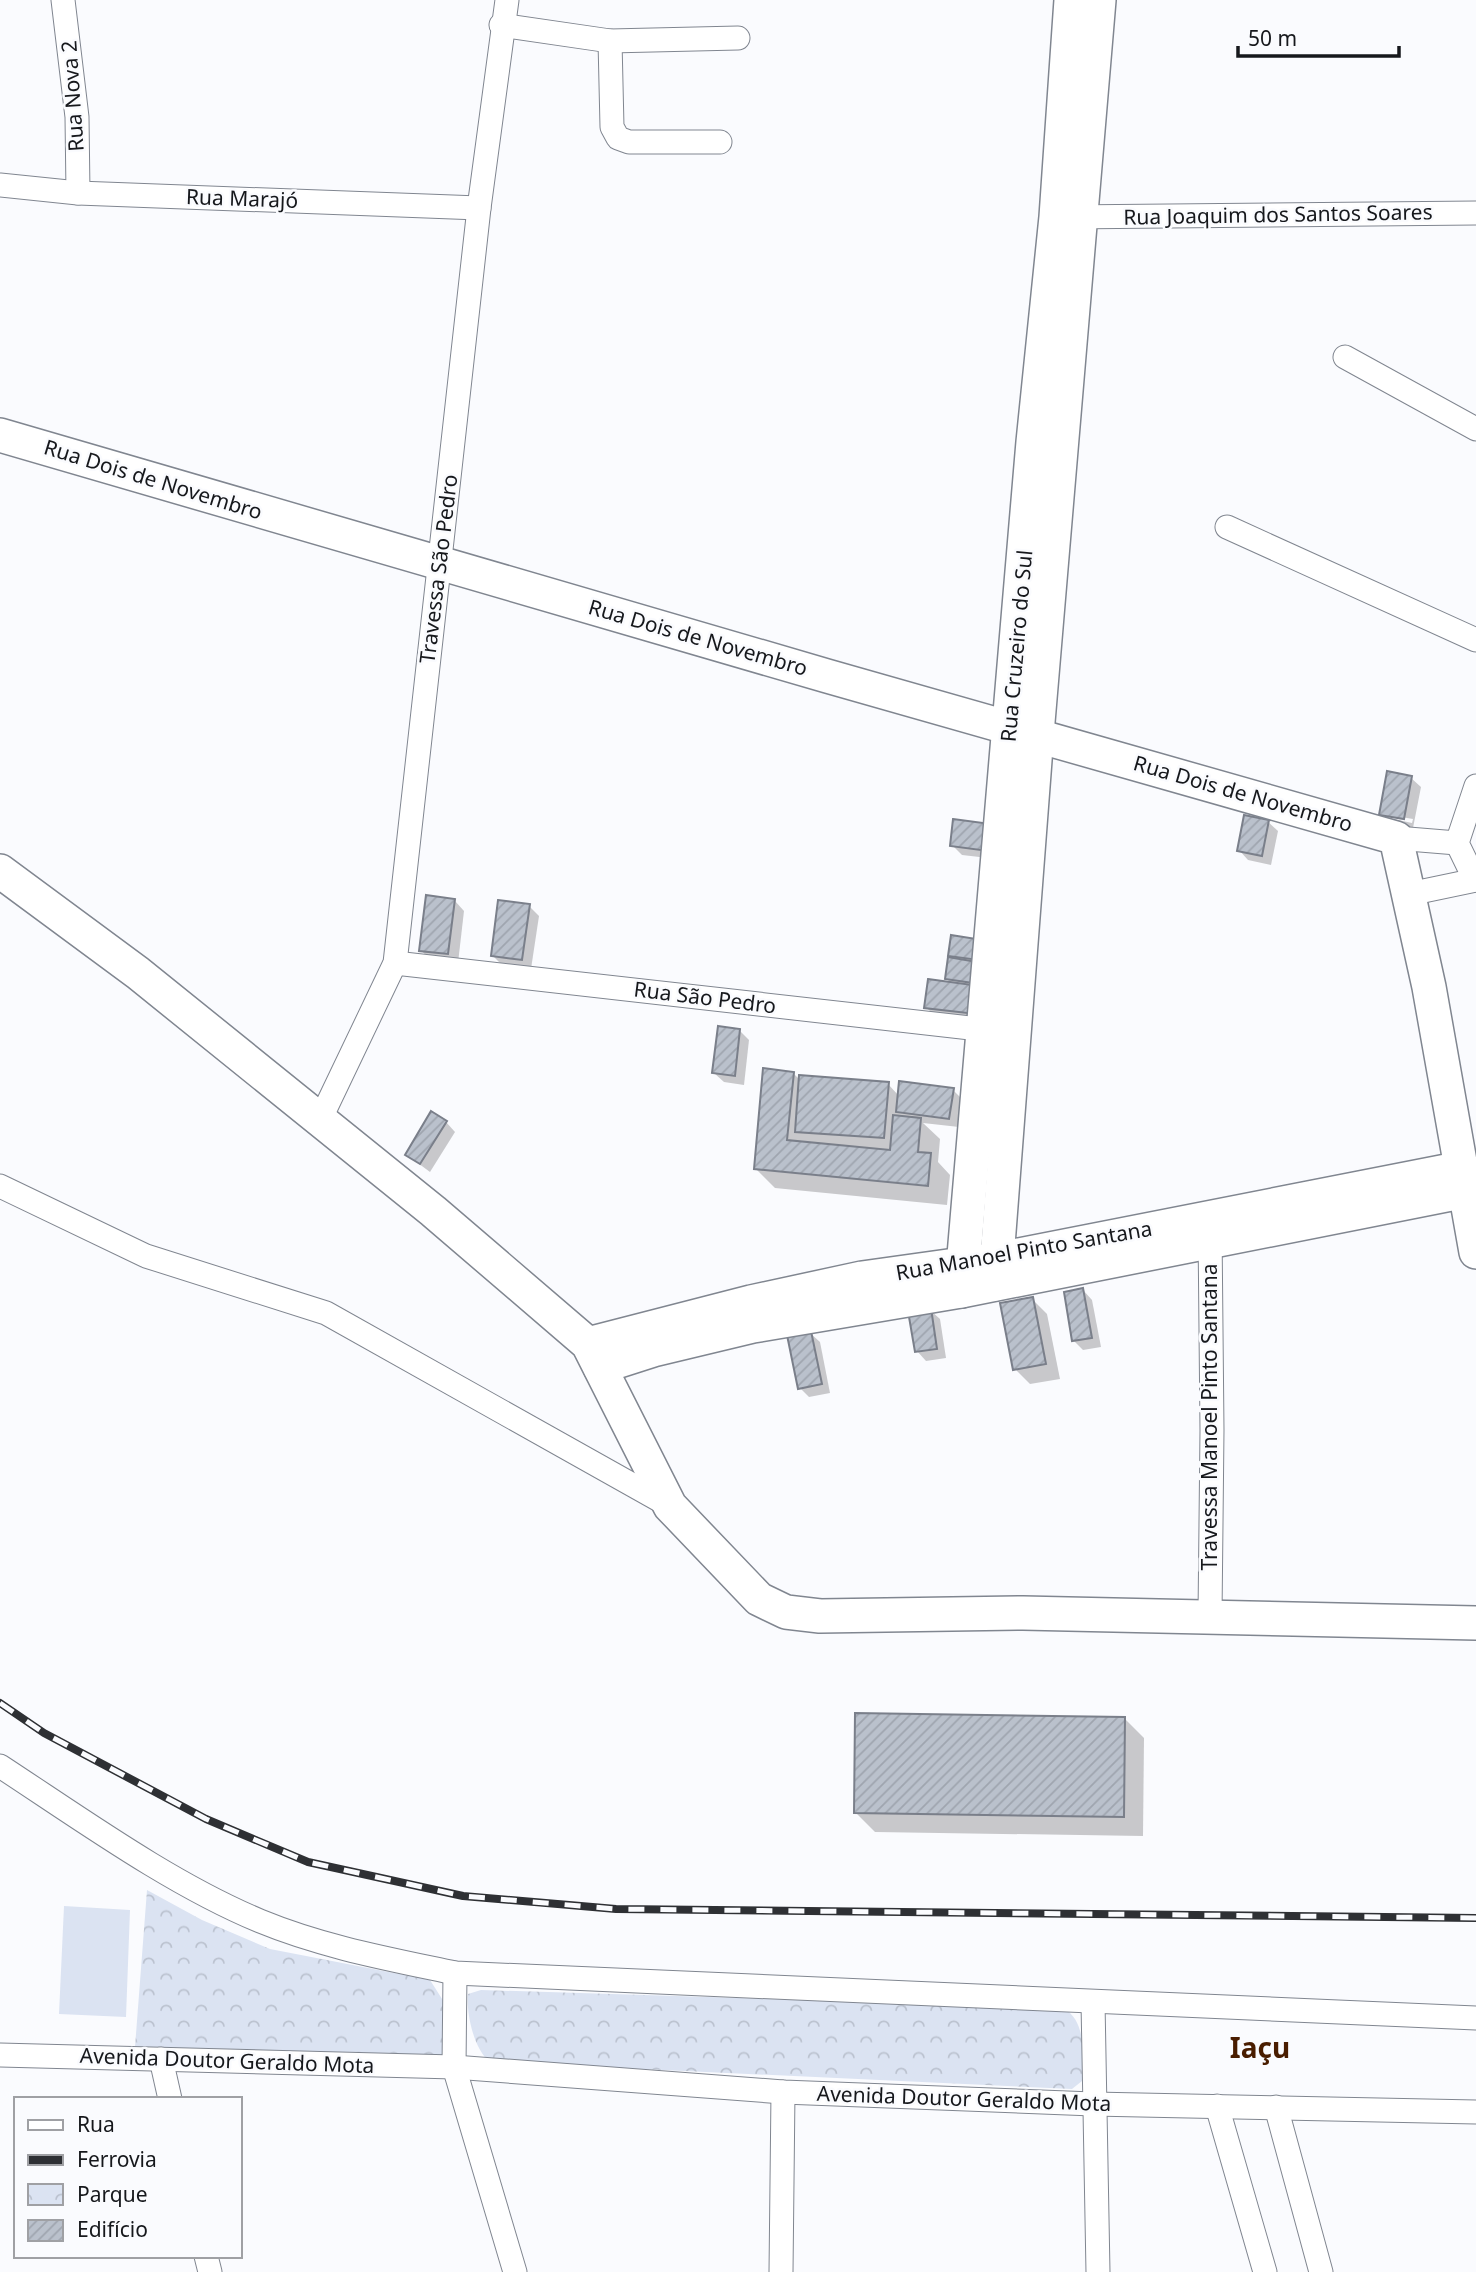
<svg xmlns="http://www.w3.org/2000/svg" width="1476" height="2272" font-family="'Noto Sans',sans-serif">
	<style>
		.park { fill: url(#park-crowns) }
		.garden { fill: #dbe3f2 }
		.shadow { fill: #0003; fill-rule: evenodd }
		.building { fill: url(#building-hatch); stroke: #7a7f8a; stroke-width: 2 }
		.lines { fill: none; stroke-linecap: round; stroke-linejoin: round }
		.street-casing { stroke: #808690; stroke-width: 25 }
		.secondary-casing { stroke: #808690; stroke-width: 36 }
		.street { stroke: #fff; stroke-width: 23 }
		.secondary { stroke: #fff; stroke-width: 33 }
		.rail-casing { stroke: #2e3034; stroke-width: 8 }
		.rail { stroke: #fafbfe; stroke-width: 5; stroke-dasharray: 16; stroke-linecap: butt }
		.labels { text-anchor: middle; stroke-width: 5; stroke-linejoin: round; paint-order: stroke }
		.street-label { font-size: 21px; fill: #16181c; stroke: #fafbfe }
		.district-label { font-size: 28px; font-weight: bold; fill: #491d00; stroke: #fafbfe }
	</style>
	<defs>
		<pattern id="park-crowns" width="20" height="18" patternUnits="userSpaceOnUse" patternTransform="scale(1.75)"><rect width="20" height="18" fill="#dbe3f2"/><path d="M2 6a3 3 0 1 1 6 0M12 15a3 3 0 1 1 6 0" fill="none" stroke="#bbc2cf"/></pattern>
		<pattern id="building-hatch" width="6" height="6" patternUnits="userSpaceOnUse" patternTransform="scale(1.75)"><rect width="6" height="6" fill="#bac1cc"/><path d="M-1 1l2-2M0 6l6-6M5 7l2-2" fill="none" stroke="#9fa5af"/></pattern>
	</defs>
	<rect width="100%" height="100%" fill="#fafbfe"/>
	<!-- park -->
	<g class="park">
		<polygon points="147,1890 202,1920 270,1949 430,1980 444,2002 447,2052 439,2059 135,2047"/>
		<path d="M481 1990 1064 2008C1088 2024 1082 2055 1082 2081L1072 2089 490 2062C474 2050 466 2013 468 1994Z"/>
	</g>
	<!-- garden -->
	<polygon class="garden" points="64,1906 130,1910 126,2017 59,2014"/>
	<!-- shadow -->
	<g class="shadow">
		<path d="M1411 778 1421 787 1413 828 1390 824 1381 814ZM1389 815 1413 819 1412 823 1389 818Z"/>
		<polygon points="955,821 997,859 962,855 952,845"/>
		<polygon points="1268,822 1278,831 1271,865 1248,860 1239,850"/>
		<polygon points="455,901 464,911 458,963 430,960 421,950"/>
		<polygon points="529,906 539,916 531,969 502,965 492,955"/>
		<polygon points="988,942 985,1023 936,1017 926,1007 952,984 946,978 955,960 950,955"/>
		<polygon points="739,1030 749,1040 744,1085 724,1082 714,1073"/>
		<polygon points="793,1073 801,1081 888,1084 899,1096 953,1090 962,1099 959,1127 923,1123 940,1139 938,1162 950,1175 947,1205 775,1188 755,1168"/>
		<polygon points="446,1122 455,1132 430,1172 407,1155"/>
		<polygon points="1083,1290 1092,1300 1101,1347 1083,1350 1073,1340"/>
		<polygon points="1032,1299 1047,1314 1060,1379 1030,1384 1015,1369"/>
		<polygon points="930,1310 940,1319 946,1358 926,1361 917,1351"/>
		<polygon points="810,1333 820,1342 830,1393 809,1397 800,1388"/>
		<polygon points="1124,1718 1144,1738 1143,1836 875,1832 855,1812"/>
	</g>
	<!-- building -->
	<g class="building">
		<polygon points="1387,771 1412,776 1404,819 1379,815"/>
		<polygon points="1244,815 1269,820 1262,856 1237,851"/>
		<polygon points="953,819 991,824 988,851 950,846"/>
		<polygon points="426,895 455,899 448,954 419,951"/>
		<polygon points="498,900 530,904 522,960 491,956"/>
		<polygon points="951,935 989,941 986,961 948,956"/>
		<polygon points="948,957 983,963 980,984 945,979"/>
		<polygon points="928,979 980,986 976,1014 924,1008"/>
		<polygon points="718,1026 740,1029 735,1076 712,1073"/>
		<polygon points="763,1068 794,1072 787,1140 890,1150 893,1115 921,1118 918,1152 931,1153 928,1186 754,1169"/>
		<polygon points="799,1075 889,1082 884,1138 795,1132"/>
		<polygon points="899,1081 954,1088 949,1119 896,1112"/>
		<polygon points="431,1111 447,1121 420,1164 405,1155"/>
		<polygon points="1083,1288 1092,1338 1072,1341 1064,1292"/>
		<polygon points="1033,1297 1046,1364 1013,1370 1000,1303"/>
		<polygon points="931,1308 937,1349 915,1352 908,1311"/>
		<polygon points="811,1331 822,1384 798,1389 787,1335"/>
		<polygon points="855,1713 1125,1717 1124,1817 854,1813"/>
	</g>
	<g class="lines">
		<!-- street casing -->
		<g class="street-casing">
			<g id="street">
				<polyline points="63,0 77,117 78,193"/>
				<polyline points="501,25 610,41 738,38"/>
				<polyline points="610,41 612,127 618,138 629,142 720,142"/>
				<polyline points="0,185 78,193 479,208"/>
				<polyline points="1066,217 1476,213"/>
				<polyline points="1345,357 1476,429"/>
				<polyline points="1227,527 1476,640"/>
				<polyline points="1396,838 1457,843"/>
				<polyline points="1475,880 1457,843 1476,786"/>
				<polyline points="1409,894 1476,880"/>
				<polyline points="395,963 997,1031"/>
				<polyline points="319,1122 395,963 479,208 507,0"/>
				<polyline points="0,1186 146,1256 326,1313 670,1506"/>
				<polyline points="1210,1230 1212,1430 1210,1616"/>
				<path d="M0 1766C81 1819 171 1884 260 1921 323 1947 389 1959 455 1973L1476 2018"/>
				<polyline points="455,1973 454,2067 515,2272"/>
				<polyline points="1093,2002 1098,2272"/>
				<polyline points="0,2055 454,2067 783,2092 1093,2104 1476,2112"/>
				<polyline points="161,2059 170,2099"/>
				<polyline points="1217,2106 1265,2272"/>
				<polyline points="1276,2107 1321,2272"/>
				<polyline points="206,2256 210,2272"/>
				<polyline points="781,2272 783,2092"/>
			</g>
		</g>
		<!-- secondary casing -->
		<g class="secondary-casing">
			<g id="secondary">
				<polyline points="0,435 827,676 1396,838 1429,987 1476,1252"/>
				<polyline points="0,871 138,973 433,1211 588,1344 670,1506 759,1599 786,1612 820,1616 1023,1613 1476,1623"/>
				<polyline points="995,1284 1037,734 1099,0"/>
				<polyline points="961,1291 1033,442 1056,217 1071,0"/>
				<polyline points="588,1344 751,1302 862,1278 998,1259 1462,1168"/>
				<polyline points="600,1367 653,1350 753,1326 961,1291 1466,1191"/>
			</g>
		</g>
		<!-- street -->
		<use href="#street" class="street"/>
		<!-- secondary -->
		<use href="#secondary" class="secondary"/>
		<!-- rail casing -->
		<g class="rail-casing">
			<polyline id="rail" points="0,1703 44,1733 206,1819 308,1862 463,1896 616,1909 1476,1918"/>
		</g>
		<!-- rail -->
		<use href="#rail" class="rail"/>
	</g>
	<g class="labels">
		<!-- street labels -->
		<g class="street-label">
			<text transform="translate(73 96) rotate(-94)" y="7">Rua Nova 2</text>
			<text transform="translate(242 199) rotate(2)" y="7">Rua Marajó</text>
			<text transform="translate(1278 215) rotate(-1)" y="7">Rua Joaquim dos Santos Soares</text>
			<text transform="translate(153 480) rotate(17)" y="7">Rua Dois de Novembro</text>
			<text transform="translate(439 569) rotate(-83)" y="7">Travessa São Pedro</text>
			<text transform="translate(698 638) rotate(16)" y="7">Rua Dois de Novembro</text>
			<text transform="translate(1017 646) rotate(-85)" y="7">Rua Cruzeiro do Sul</text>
			<text transform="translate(1243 794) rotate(16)" y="7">Rua Dois de Novembro</text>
			<text transform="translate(705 998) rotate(7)" y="7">Rua São Pedro</text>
			<text transform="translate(1024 1251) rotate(-10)" y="7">Rua Manoel Pinto Santana</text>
			<text transform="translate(1210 1417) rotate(-90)" y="7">Travessa Manoel Pinto Santana</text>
			<text transform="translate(227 2061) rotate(2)" y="7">Avenida Doutor Geraldo Mota</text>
			<text transform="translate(964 2099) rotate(2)" y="7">Avenida Doutor Geraldo Mota</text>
		</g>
		<!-- district labels -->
		<g class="district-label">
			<text x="1260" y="2058">Iaçu</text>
		</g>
	</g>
	<!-- legend -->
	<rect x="14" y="2097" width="228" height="161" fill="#fafbfe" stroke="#9fa0a4" stroke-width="2"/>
	<rect x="28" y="2120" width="35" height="10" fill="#ffffff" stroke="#9fa0a4" stroke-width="2"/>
	<text x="77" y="2132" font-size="21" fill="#16181c">Rua</text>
	<rect x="28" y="2155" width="35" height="10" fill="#2e3034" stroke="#9fa0a4" stroke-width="2"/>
	<text x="77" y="2167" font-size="21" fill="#16181c">Ferrovia</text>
	<rect x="28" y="2184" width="35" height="21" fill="url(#park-crowns)" stroke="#9fa0a4" stroke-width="2"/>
	<text x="77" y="2202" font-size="21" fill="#16181c">Parque</text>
	<rect x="28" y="2220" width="35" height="21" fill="url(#building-hatch)" stroke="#9fa0a4" stroke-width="2"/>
	<text x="77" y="2237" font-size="21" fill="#16181c">Edifício</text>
	<!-- scale -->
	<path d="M1238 46v10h161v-10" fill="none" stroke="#16181c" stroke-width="3.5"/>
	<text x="1248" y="46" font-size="21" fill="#16181c" stroke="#fafbfe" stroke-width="5" paint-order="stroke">50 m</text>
</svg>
